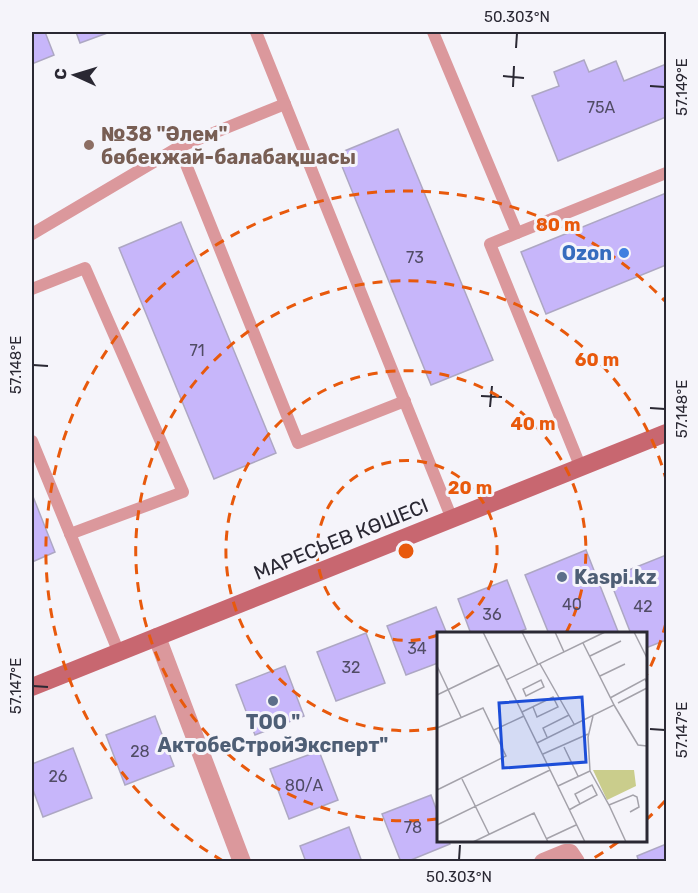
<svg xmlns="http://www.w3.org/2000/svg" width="698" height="893" font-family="Rubik,sans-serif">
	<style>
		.building { fill: #c7b6fa; stroke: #ada7c3; stroke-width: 1.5 }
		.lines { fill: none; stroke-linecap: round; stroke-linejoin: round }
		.lane { stroke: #db989c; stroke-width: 12 }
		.street { stroke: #db989c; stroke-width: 18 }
		.secondary { stroke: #c86770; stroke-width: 18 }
		.ticks { fill: none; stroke: #2a2833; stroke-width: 2 }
		.ring { fill: none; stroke: #e8590c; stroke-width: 3; stroke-dasharray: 10 8 }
		.education-dot { fill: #8d6e63; stroke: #f5f4fa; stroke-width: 2 }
		.shop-dot { fill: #3f7fe0; stroke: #f5f4fa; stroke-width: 2 }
		.service-dot { fill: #5c6f8a; stroke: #f5f4fa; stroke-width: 2 }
		.labels { text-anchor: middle; stroke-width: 6; stroke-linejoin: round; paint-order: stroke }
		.number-label { font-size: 16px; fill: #514c65 }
		.education-label { font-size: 20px; font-weight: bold; fill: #785e54; stroke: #f5f4fa; text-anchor: start }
		.shop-label { font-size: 20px; font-weight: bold; fill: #366cbe; stroke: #f5f4fa; text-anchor: end }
		.street-label { font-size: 20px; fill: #2a2833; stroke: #f5f4fa }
		.service-label { font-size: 20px; font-weight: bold; fill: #4e5e75; stroke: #f5f4fa; text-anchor: start }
		.inset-road { fill: none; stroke: #a4a2aa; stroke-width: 1.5 }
		.view { fill: #1d4ed8; fill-opacity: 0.15; stroke: #1d4ed8; stroke-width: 3 }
		.inset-edge { fill: none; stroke: #2a2833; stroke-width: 3 }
		.centre { fill: #e8590c; stroke: #f5f4fa; stroke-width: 3 }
		.ring-label { font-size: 18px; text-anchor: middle; font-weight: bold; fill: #e8590c; stroke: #f5f4fa; stroke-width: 6; stroke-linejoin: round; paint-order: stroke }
		.neatline { fill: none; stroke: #2a2833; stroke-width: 2 }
		.ticks-label { font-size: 15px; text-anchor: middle; fill: #2a2833 }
	</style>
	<rect width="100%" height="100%" fill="#f5f4fa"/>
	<!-- building -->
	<g class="building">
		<polygon points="32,32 45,32 54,55 32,64"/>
		<polygon points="76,32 110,32 80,43"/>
		<polygon points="584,60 589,72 616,61 624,81 666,64 666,117 558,161 532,96 559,86 554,72"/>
		<polygon points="398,129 493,360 431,385 337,154"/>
		<polygon points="666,193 666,265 546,314 521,252"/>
		<polygon points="181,222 276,453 214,479 119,248"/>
		<polygon points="32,494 55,552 32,562"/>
		<polygon points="586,550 619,634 549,634 525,575"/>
		<polygon points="666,555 666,640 646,648 646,634 631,634 609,578"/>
		<polygon points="507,580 526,629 514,634 471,634 458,599"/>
		<polygon points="436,607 447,634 438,634 438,663 406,675 387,626"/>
		<polygon points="366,633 385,683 336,701 317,652"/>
		<polygon points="285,666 304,716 255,735 236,685"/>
		<polygon points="155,716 174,766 125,785 106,735"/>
		<polygon points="73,748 92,798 43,817 32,787 32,764"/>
		<polygon points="319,751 338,800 289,819 270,769"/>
		<polygon points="431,795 438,814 438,840 449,840 450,844 406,862 401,862 382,814"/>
		<polygon points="349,827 362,862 306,862 300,846"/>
		<polygon points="666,844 666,862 639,862 637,856"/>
	</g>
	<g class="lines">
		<!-- lane -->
		<g class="lane">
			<polyline points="256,32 452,519"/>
			<polyline points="433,32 517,233 490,244 581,468"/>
			<polyline points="179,147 298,443 405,401"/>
			<polyline points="517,233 666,173"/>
			<polyline points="32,234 179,147 285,104"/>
			<polyline points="32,289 85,268 183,492 70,534"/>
			<polyline points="32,441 119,653"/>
		</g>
		<!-- street -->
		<g class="street">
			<polyline points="157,637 242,862"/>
			<polyline points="543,862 565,853 570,853 576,862"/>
		</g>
		<!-- secondary -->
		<polyline class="secondary" points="32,687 666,433"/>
	</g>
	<!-- ticks -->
	<path class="ticks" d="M516 48 517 33M503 76 524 78M650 86 665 87M513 87 514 66M33 365 48 366M481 396 502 397M490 407 492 386M650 408 665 409M33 686 48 687M650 729 665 730M459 860 460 845"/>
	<!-- distance rings -->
	<g class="ring">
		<path d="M438 635A90 90 0 1 1 443 633"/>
		<path d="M437 728A180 180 0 1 1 566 633"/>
		<path d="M666 623A270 270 0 0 1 647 674M437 819A270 270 0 1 1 666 479"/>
		<path d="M665 801A360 360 0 0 1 647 819M618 842A360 360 0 0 1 589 861M223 861A360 360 0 1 1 665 301"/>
	</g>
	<!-- markers -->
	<circle class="education-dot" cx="89" cy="145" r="6"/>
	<circle class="shop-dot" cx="624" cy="253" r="6"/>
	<g class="service-dot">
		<circle cx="562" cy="577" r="6"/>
		<circle cx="273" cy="701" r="6"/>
	</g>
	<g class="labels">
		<!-- number labels -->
		<g class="number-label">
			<text x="601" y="113">75А</text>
			<text x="415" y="263">73</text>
			<text x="197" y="356">71</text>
			<text x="572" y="610">40</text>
			<text x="643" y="612">42</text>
			<text x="492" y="620">36</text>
			<text x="417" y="654">34</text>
			<text x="351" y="673">32</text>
			<text x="140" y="757">28</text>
			<text x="58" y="782">26</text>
			<text x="304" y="791">80/А</text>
			<text x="413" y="833">78</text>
		</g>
		<!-- education labels -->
		<g class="education-label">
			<text x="101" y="141">№38 "Әлем"<tspan x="101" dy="23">бөбекжай-балабақшасы</tspan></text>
		</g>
		<!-- shop labels -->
		<g class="shop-label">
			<text x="612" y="260">Ozon</text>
		</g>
		<!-- street labels -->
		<g class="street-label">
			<text transform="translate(341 539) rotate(-22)" y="7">МАРЕСЬЕВ КӨШЕСІ</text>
		</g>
		<!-- service labels -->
		<g class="service-label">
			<text x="574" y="584">Kaspi.kz</text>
			<text x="273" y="729" text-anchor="middle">ТОО "<tspan x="273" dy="23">АктобеСтройЭксперт"</tspan></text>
		</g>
	</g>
	<!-- overview -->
	<g transform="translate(437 632)">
		<rect width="210" height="210" fill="#f5f4fa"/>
		<path d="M156 138H197L199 154 170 168Z" fill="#cacd8c"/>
		<path class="inset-road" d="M46 0 148 210M85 0 101 33M118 0 127 20M197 0 210 26M153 24 184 9M103 32 137 92M0 34 24 85M163 44 188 32M69 48 168 0M104 48 107 55 89 64 86 57ZM0 63 62 33M173 66 208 47 210 51M181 71 210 56M177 73 201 113 210 114M85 80 116 65 121 75 100 85 96 75M0 96 46 76 69 124 0 158M57 98 87 84M110 105 106 96 132 83M100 111 177 73 146 11M127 115 141 144M106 122 151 102M153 139 172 173 196 163 200 165 202 175 193 180M25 147 52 202M121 154 153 139 151 105 156 84M172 173 189 210M132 178 139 174 160 163 155 153 138 162 143 172M0 193 113 138M109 207 139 193M36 210 97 181 111 210"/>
		<path class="view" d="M145 65 149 130 66 136 62 71Z"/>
		<rect width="210" height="210" class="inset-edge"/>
	</g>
	<circle cx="406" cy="551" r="9" class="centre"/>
	<g class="ring-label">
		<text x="558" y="231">80 m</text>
		<text x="597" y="366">60 m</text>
		<text x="533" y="430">40 m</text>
		<text x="470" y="494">20 m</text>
	</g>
	<!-- border -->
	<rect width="698" height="893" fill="none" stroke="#f5f4fa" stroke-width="66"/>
	<!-- north arrow -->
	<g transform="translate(75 75) rotate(274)" stroke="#f5f4fa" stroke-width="4.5" paint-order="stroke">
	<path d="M0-4.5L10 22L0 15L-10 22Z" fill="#2a2833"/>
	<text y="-9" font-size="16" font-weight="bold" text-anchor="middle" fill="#2a2833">С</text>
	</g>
	<rect x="33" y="33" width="632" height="827" class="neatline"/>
	<g class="ticks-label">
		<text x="517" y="22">50.303°N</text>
		<text transform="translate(682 87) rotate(-90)" y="5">57.149°E</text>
		<text transform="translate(16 365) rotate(-90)" y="5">57.148°E</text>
		<text transform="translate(682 409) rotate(-90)" y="5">57.148°E</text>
		<text transform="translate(16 686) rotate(-90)" y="5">57.147°E</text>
		<text transform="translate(682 730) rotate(-90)" y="5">57.147°E</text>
		<text x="459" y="882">50.303°N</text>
	</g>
</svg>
